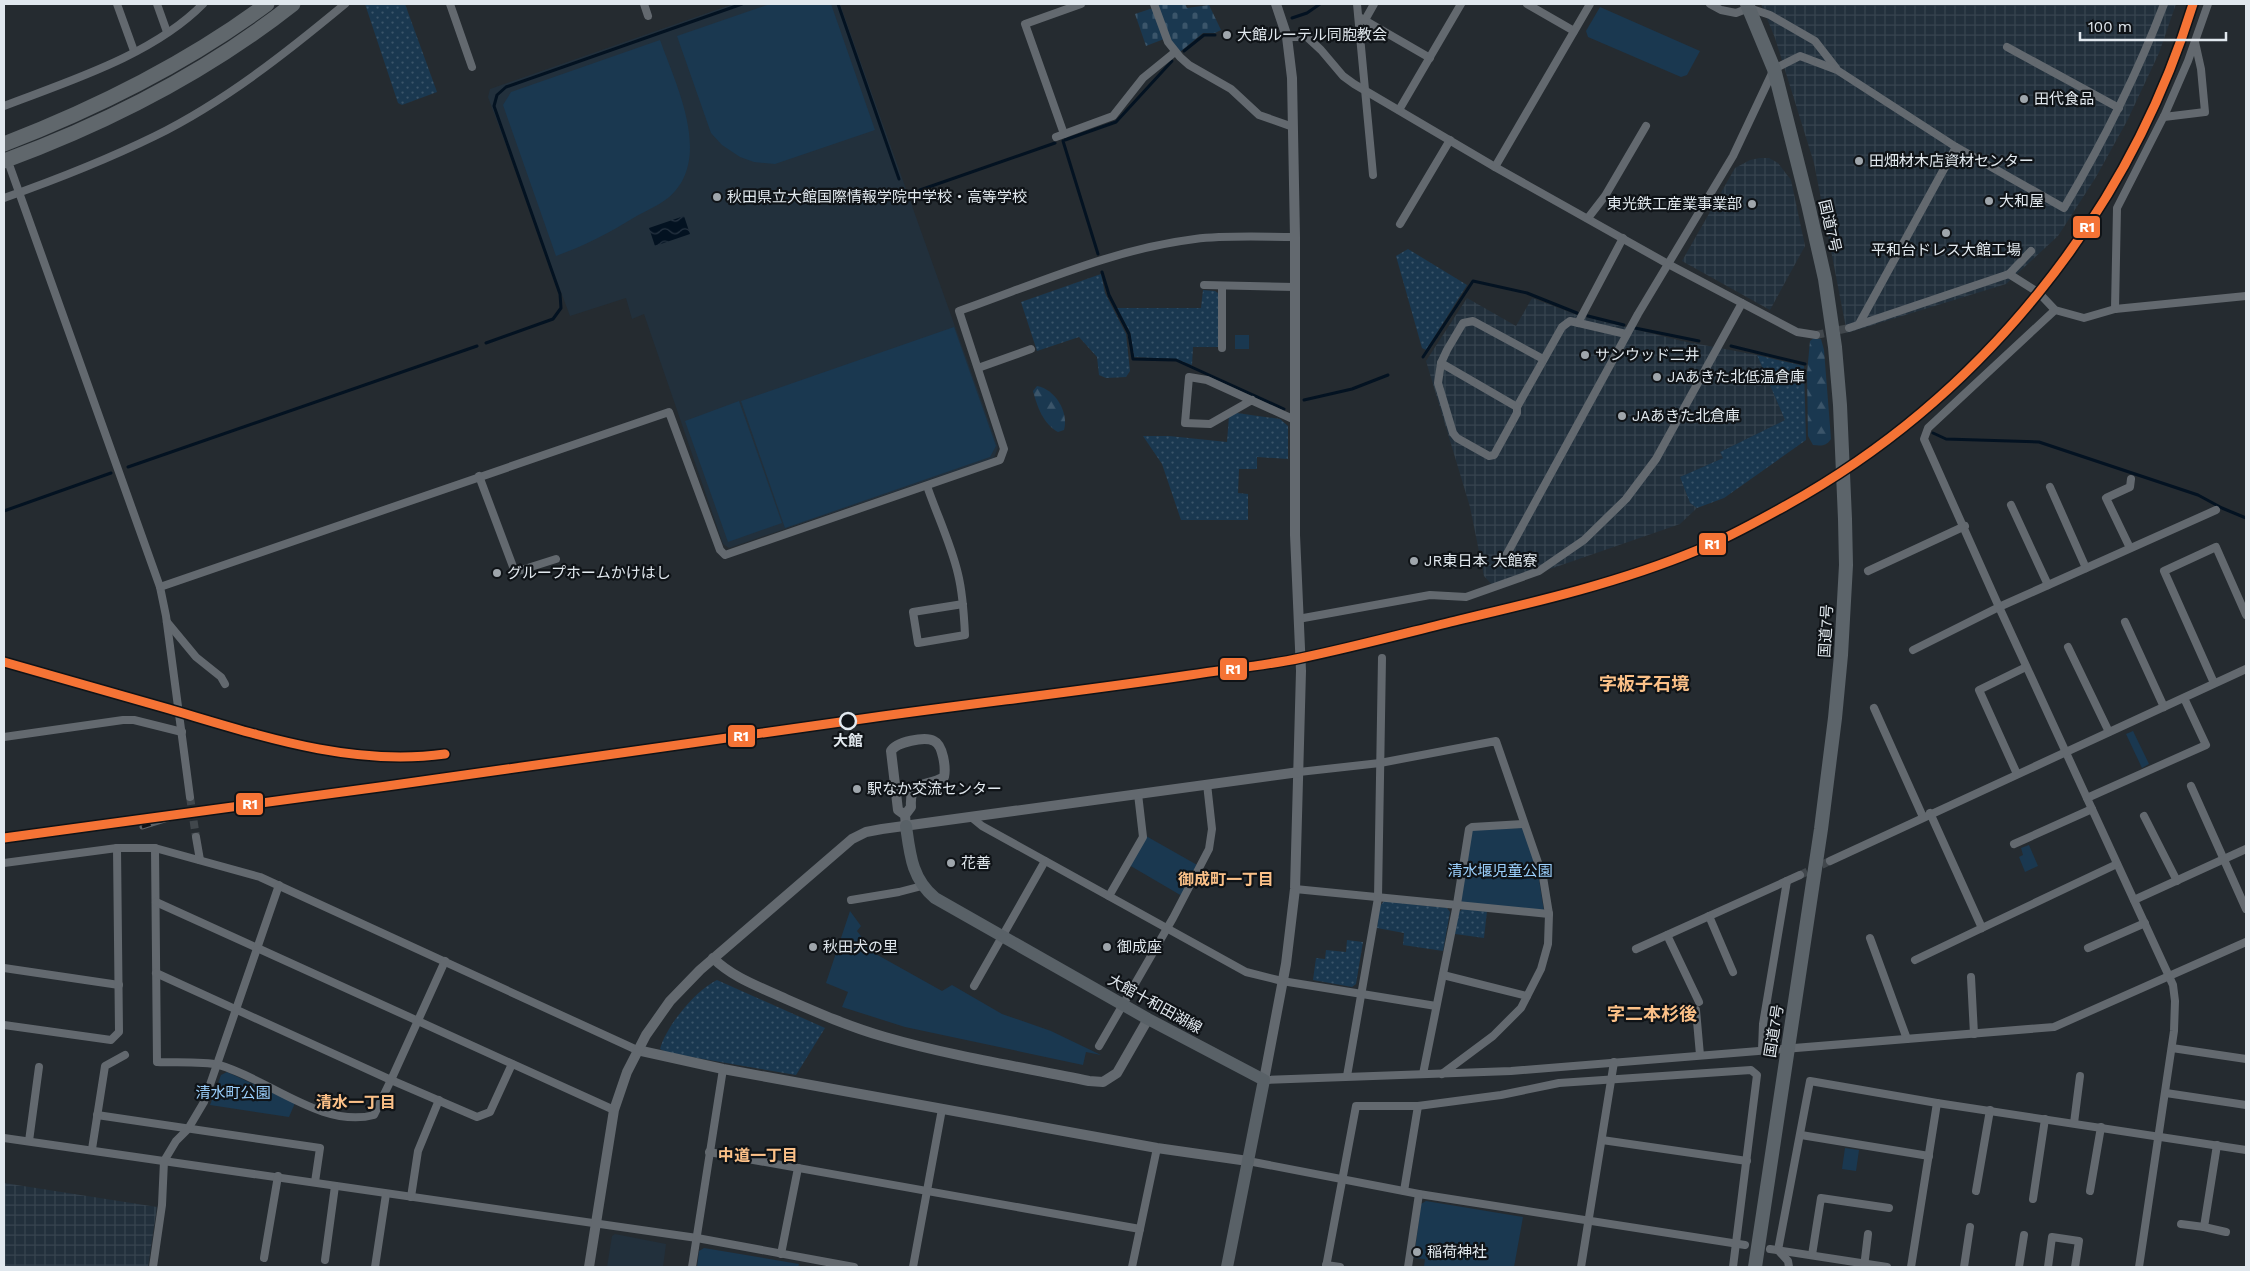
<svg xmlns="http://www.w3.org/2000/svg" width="2250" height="1271" font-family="'Work Sans','Noto Sans JP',sans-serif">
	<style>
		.built { fill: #22303c }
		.industrial { fill: url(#industrial-grid) }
		.grass { fill: url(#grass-dots) }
		.forest { fill: url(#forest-firs) }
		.cemetery { fill: url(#cemetery-stones) }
		.green { fill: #1a3850 }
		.water { fill: url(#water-waves) }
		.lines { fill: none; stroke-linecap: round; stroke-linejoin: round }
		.stream { stroke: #031221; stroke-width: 3 }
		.minor-tunnel { stroke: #41474c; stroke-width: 8; stroke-dasharray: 8 4; stroke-linecap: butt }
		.minor { stroke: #63696f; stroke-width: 8 }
		.tertiary { stroke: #63696f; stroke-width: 10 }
		.primary { stroke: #596167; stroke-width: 12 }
		.trunk { stroke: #5c646a; stroke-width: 14 }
		.motorway { stroke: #60676c; stroke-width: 15 }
		.rail-casing { stroke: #5e6368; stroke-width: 5 }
		.rail { stroke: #0f1317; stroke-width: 3; stroke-dasharray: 9; stroke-linecap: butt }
		.rail-1-casing { stroke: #0f1317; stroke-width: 12 }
		.rail-1 { stroke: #f57335; stroke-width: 9 }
		.poi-dot { fill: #9fa6ac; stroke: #0f1317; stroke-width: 2 }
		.stop-dot { fill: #0f1317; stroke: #e1e8ee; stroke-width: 2.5 }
		.labels { text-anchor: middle; stroke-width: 4.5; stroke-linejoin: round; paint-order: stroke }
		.poi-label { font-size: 15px; fill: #e1e8ee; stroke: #0f1317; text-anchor: start }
		.street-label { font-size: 15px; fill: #e1e8ee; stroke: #0f1317 }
		.stop-label { font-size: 15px; font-weight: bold; fill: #e1e8ee; stroke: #0f1317 }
		.park-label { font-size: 15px; fill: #9bd0fd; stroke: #0f1317 }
		.neighbourhood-label { font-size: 16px; font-weight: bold; fill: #fcc188; stroke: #0f1317 }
		.quarter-label { font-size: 18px; font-weight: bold; fill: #fcc188; stroke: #0f1317 }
		.line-badge { stroke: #0f1317; stroke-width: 2 }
		.badge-label { font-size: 14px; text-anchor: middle; font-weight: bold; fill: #fff }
	</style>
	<defs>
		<pattern id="industrial-grid" width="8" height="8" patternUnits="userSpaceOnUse" patternTransform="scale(1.25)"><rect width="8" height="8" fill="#22303c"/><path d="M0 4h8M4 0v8" fill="none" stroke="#37444f"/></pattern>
		<pattern id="grass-dots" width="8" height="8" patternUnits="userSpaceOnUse" patternTransform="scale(1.25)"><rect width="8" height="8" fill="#1a3850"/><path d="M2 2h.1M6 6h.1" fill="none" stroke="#3b556a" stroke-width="1.8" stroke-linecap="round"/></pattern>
		<pattern id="forest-firs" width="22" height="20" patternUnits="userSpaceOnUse" patternTransform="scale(1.25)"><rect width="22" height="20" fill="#1a3850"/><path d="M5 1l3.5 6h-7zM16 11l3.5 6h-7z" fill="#3b556a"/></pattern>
		<pattern id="cemetery-stones" width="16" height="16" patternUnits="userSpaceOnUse" patternTransform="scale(1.25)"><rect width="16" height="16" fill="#1a3850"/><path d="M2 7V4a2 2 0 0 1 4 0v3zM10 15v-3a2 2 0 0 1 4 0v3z" fill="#3b556a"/></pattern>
		<pattern id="water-waves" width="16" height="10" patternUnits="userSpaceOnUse" patternTransform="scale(1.25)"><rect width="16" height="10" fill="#031221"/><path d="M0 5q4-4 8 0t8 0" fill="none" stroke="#273442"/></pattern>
	</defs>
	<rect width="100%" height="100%" fill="#252b30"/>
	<!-- built -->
	<g class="built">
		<polygon points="733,4 840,4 998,447 994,458 729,548 723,544 644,314 632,319 626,298 570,316 488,97 490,89"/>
		<polygon points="615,1234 666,1244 663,1267 607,1267 612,1236"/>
	</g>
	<!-- industrial -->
	<g class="industrial">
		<polygon points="1761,4 2176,4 2159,53 2127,121 2096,177 2058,236 2006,284 1847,333 1814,163 1775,38"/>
		<polygon points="1760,158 1769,158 1778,163 1791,180 1805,246 1770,310 1682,261 1735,168 1750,160"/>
		<polygon points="1467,298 1516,326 1532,298 1577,315 1682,341 1757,355 1785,420 1720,452 1723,458 1680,477 1690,503 1697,508 1680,524 1495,588 1484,576 1470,507 1426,361"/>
		<polygon points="4,1183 157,1207 148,1267 4,1267"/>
	</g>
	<!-- grass -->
	<g class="grass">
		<polygon points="365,4 405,4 437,92 402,105 398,103"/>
		<polygon points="1408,249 1467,285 1426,350 1422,348 1396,256"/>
		<polygon points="1101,274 1105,293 1126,334 1130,371 1126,377 1106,378 1099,375 1097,357 1079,337 1037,351 1021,302"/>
		<polygon points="1203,290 1215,291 1218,293 1218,347 1193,347 1192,365 1175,359 1134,357 1130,332 1117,308 1201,308"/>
		<polygon points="1757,355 1804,366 1806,440 1724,498 1697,508 1690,503 1680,477 1723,458 1720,452 1785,420"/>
		<polygon points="1237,413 1280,419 1288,426 1288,459 1257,457 1257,469 1239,469 1238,493 1248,494 1248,520 1181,520 1162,464 1143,436 1169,436 1227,442 1229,416"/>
		<polygon points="1384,901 1447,908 1450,912 1443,951 1403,945 1404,933 1377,928 1380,906"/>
		<polygon points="1463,909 1487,911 1484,938 1455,934 1458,912"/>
		<polygon points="1347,940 1363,942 1356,984 1352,987 1313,980 1316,958 1325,959 1326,950 1346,952"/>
		<path d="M717 980 825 1028 796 1075 668 1053 660 1049C666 1026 696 990 717 980Z"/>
	</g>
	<!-- forest -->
	<g class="forest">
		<path d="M1814 338 1821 339 1824 350 1831 439C1826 446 1822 446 1813 445L1808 436 1807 373 1810 341Z"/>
		<path d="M1037 386C1055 389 1069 412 1064 430L1058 432C1043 424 1037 406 1033 391Z"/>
	</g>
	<!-- cemetery -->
	<g class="cemetery">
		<polygon points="1156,4 1185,4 1187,8 1209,5 1221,30 1215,33 1203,33 1180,52 1171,42"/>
		<polygon points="1153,8 1164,39 1146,46 1135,14"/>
	</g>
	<!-- green -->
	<g class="green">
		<polygon points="770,4 831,4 875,130 775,164 754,162 740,157 722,145 711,133 677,36"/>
		<polygon points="1600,7 1700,51 1687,75 1681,77 1588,37 1586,31"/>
		<path d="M660 40C676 85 714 160 668 198 658 206 645 211 635 217 609 233 584 246 556 256L503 105 511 92Z"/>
		<polygon points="954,327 996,446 990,457 785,528 741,401"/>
		<rect x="1235" y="335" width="14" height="14"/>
		<polygon points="739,401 782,523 728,542 685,421"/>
		<polygon points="2133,731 2149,764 2142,768 2126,734"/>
		<polygon points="1523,828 1538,873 1544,911 1461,903 1470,831 1477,829"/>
		<polygon points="1146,836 1199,866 1182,896 1129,865"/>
		<polygon points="2029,845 2038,866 2025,872 2019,857 2023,855 2021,848"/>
		<polygon points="850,911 861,926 857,931 874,953 942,991 952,985 1002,1014 1051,1031 1101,1055 1086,1052 1083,1065 905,1027 842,1007 848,992 826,983"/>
		<polygon points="227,1072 295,1103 289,1117 210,1105 221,1075"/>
		<polygon points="1845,1148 1859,1150 1856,1171 1842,1169"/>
		<polygon points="1426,1201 1523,1217 1514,1267 1424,1267 1425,1259 1414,1258 1421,1204"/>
		<polygon points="704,1248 799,1264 798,1267 697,1267 699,1251"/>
	</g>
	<!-- water -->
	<polygon class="water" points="684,216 690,234 655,246 649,228"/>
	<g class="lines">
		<!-- stream -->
		<g class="stream">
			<polyline points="838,4 899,179"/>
			<polyline points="1292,18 1307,13 1320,4"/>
			<polyline points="1184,51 1204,35 1215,35"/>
			<polyline points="1065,140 1116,122 1172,61"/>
			<polyline points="1063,141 1098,254"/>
			<polyline points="920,190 1055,143"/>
			<polyline points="1102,272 1109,295 1129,334 1133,359 1176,360 1284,409"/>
			<polyline points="1588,316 1624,325"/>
			<polyline points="1635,328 1699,341"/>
			<polyline points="486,343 553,319 561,308 560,294 494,106 497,95 506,87 742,4"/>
			<polyline points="1731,346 1805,364"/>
			<polyline points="1423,357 1473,281 1527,293 1577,313"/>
			<polyline points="1304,400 1352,389 1388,375"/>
			<polyline points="1933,433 1946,439 2039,442 2198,495 2222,508 2246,518"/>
			<polyline points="128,467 477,346"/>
			<polyline points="4,511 111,473"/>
		</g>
		<!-- minor-tunnel -->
		<g class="minor-tunnel">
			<polyline points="1816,335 1849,328"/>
			<polyline points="190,797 196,837"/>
			<polyline points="1800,875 1830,861"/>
		</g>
		<!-- minor -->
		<g class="minor">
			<polyline points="117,4 134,51"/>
			<polyline points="157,4 167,32"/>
			<polyline points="450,4 472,67"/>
			<polyline points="644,4 648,16"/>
			<polyline points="1154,4 1168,42 1180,57 1189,65 1231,89 1259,115 1293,127"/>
			<polyline points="1357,4 1373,175"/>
			<polyline points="1527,4 1574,31"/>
			<polyline points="1710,4 1721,10 1736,13 1749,8 1770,15 1815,41 1836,68"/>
			<polyline points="1359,17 1430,58"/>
			<polyline points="1365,20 1374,4"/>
			<polyline points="1287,37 1307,37 1321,50 1343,76 1354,84 1495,167 1668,264 1797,332 1816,335"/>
			<polyline points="2007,47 2119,108"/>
			<path d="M4 106C69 81 153 55 203 4"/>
			<polyline points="1399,110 1461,4"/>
			<polyline points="2164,117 2205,112 2201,69 2195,42"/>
			<polyline points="1064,134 1025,24 1081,4"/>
			<polyline points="1056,137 1113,116 1143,78 1175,52"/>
			<polyline points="10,167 160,587 166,616 190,797"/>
			<polyline points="1495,167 1590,4"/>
			<path d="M4 198C55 180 106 160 155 136 224 102 286 53 345 4"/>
			<polyline points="1588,218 1605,196 1646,126"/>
			<polyline points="1400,224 1450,140"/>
			<polyline points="2009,274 2039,293 2055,310 2084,318 2115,309 2246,296"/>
			<polyline points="1204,285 1294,287"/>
			<polyline points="2115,309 2117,208 2165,114 2188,61 2208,4"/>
			<polyline points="2055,310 1928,428 1924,439 1999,607 2173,985 2175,1001 2174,1031 2139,1267"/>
			<polyline points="1578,323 1623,238"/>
			<polyline points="1859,324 1956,147"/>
			<polyline points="1849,328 2009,274 2031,251"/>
			<polyline points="1222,348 1222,286"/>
			<polyline points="1441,363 1438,383 1453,433 1457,438 1489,456 1494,455 1517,413 1517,407 1562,327 1570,321 1626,334"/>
			<polyline points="978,368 1031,349"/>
			<polyline points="1252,400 1210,424 1185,423 1189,377 1207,380 1295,420"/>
			<polyline points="1517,407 1441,363 1447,350 1463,323 1473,321 1543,359"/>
			<polyline points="479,476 515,572 556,559"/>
			<path d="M927 486C937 515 951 544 958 574 963 594 964 614 965 635L918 643 913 612 963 604"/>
			<polyline points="2050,487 2086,568"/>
			<polyline points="2011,505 2048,585"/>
			<polyline points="2130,548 2106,498 2130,487 2131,479"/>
			<path d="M1502 563 1638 314 1733 156 1774 69 1800 56 1837 70 1956 147 2064 208C2103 142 2137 75 2164 4"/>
			<polyline points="1868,571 1965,526"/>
			<path d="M160 587 669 412 720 550 725 555 1000 460 1004 449 959 311C1036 284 1113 249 1195 239 1228 235 1262 237 1295 237"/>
			<polyline points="1298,619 1430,595 1466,597 1539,571 1584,540 1626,499 1656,459 1742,303"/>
			<polyline points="167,622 196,657 221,677 225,684"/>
			<polyline points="2125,622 2164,707"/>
			<polyline points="2068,647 2109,732"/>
			<polyline points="1913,650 1999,607 2216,510"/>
			<polyline points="2214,683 2164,571 2216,547 2246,615"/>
			<polyline points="1874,708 1923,817"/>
			<polyline points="4,737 123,720 134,720 182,732"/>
			<polyline points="1299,772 1380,763 1496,741 1543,877 1549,914 1548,944 1541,969 1521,1008 1493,1036 1442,1074"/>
			<polyline points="2017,774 1979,690 2026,667"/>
			<polyline points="2191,786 2246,909"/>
			<polyline points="2087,798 2206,745 2184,698"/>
			<polyline points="1930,813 1982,928 2117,864"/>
			<polyline points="2144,816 2177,881"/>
			<polyline points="971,817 982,826 1246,972 1282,981 1436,1006"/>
			<polyline points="196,837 200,860"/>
			<polyline points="2014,844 2092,809"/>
			<path d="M155 848 157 1062C174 1063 203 1061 219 1065 267 1078 322 1129 374 1115L391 1080 477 1117 490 1112 512 1064"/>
			<polyline points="1830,861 2246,669"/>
			<polyline points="4,863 117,848 155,848 260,877 637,1050"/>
			<polyline points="1295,889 1549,914"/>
			<polyline points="1109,896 1143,837 1138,794"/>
			<polyline points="851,900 899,892 922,886"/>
			<polyline points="2134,900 2246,849"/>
			<polyline points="156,902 614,1110"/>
			<polyline points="1709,916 1733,972"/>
			<polyline points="1667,935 1699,1002"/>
			<polyline points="1870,938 1907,1039"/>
			<polyline points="2088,948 2145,923"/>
			<polyline points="1636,949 1800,875"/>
			<polyline points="1915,960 1982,928"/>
			<polyline points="4,968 119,985"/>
			<polyline points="156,973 391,1080 445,961"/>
			<polyline points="1443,975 1527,996"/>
			<polyline points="1971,977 1974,1034"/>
			<polyline points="974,986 1045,861"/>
			<polyline points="1696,1010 1700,1055"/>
			<polyline points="4,1025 111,1040 119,1032 117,848"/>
			<polyline points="1099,1046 1173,918 1209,849 1212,829 1207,784"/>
			<polyline points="2172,1048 2246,1059"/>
			<polyline points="1762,1050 1763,1024 1787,881"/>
			<polyline points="1423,1074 1457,904 1469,829 1472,827 1523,824"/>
			<polyline points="1347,1076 1378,898 1382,658"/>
			<polyline points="1264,1080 1511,1071 2054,1027 2246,942"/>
			<polyline points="2166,1093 2246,1105"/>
			<polyline points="97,1115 320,1148 315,1182"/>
			<polyline points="2074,1123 2080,1076"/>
			<polyline points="1801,1135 1929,1156"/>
			<polyline points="4,1138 697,1238 854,1267"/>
			<polyline points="1602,1140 1747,1161"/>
			<polyline points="29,1141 39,1067"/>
			<polyline points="2217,1145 2204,1227 2226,1232"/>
			<polyline points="92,1149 105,1066 125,1055"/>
			<polyline points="709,1152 1140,1229"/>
			<polyline points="1248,1161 1419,1194 1745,1245"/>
			<polyline points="1404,1191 1418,1106"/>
			<polyline points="1976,1191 1990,1110"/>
			<polyline points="2090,1191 2101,1127"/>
			<polyline points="411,1197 418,1151 439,1100"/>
			<polyline points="2033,1199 2045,1119"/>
			<polyline points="2181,1224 2204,1227"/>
			<polyline points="1770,1249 1887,1267"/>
			<polyline points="1778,1250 1810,1081 1937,1103 2246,1150"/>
			<polyline points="1778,1250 1788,1261 1789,1267"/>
			<polyline points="781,1254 798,1168"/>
			<polyline points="1812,1255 1821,1198 1889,1208"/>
			<polyline points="264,1258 278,1176"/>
			<polyline points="325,1260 335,1186"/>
			<polyline points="1326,1265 1340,1267"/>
			<polyline points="153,1267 162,1205 164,1161 176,1141 188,1129 204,1102 279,885"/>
			<polyline points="375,1267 386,1194"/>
			<polyline points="692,1267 723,1069"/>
			<polyline points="913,1267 942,1109"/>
			<polyline points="1132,1267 1157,1148"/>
			<polyline points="1326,1267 1356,1106 1418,1106 1501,1095 1559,1083 1751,1070 1757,1075 1733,1267"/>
			<polyline points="1408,1267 1419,1194"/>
			<polyline points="1581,1267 1614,1062"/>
			<polyline points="1864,1267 1868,1234"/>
			<polyline points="1911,1267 1937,1103"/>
			<polyline points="1964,1267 1970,1227"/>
			<polyline points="2019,1267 2024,1235"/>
			<polyline points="2048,1267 2052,1237 2079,1241 2075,1267"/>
		</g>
		<!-- tertiary -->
		<g class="tertiary">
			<path d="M905 815 911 807C909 778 927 788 944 777 946 768 943 745 934 741 925 736 896 742 891 751L898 810 905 815 906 826"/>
			<path d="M713 958C733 978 760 987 786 999 818 1013 850 1027 885 1037 951 1056 1021 1067 1089 1081L1103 1082 1117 1073 1148 1019"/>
			<polyline points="637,1050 723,1069 1157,1148 1248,1161"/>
			<polyline points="1264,1080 1286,964 1295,889 1301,671 1295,535 1295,237 1292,78 1287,37 1276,4"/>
			<polyline points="589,1267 614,1110 627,1072 646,1035 670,1001 700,970 852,839 866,832 882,829 1299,772"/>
		</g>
		<!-- primary -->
		<path class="primary" d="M906 826C910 855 912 879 935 898L1148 1019 1264 1080 1227 1267"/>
		<!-- trunk -->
		<polyline class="trunk" points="1747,4 1774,69 1808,204 1825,279 1835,347 1840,405 1845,519 1846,565 1841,655 1835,718 1821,829 1755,1267"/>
		<!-- motorway -->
		<g class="motorway">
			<path d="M4 144C97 108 186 64 267 4"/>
			<path d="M4 161C107 123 207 72 293 4"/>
		</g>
		<!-- rail casing -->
		<g class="rail-casing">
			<polyline id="rail" points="142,827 187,813"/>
		</g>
		<!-- rail -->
		<use href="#rail" class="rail"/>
		<!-- rail-1 casing -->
		<g class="rail-1-casing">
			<g id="rail-1">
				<path d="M4 662C59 678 114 693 169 709 258 735 350 767 445 754"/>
				<path d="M4 838C131 820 259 803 387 786 548 764 708 740 869 718 976 703 1083 691 1190 675 1227 669 1264 666 1301 658 1354 647 1406 633 1459 620 1540 601 1621 582 1698 550 1728 538 1758 521 1787 505 1980 398 2128 215 2193 4"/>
			</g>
		</g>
		<!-- rail-1 -->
		<use href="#rail-1" class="rail-1"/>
	</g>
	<!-- markers -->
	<g class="poi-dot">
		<circle cx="1227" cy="35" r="5"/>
		<circle cx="2024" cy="99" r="5"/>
		<circle cx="1859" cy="161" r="5"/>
		<circle cx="717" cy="197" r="5"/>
		<circle cx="1989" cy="201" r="5"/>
		<circle cx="1752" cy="204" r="5"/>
		<circle cx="1946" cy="233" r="5"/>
		<circle cx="1585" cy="355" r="5"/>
		<circle cx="1657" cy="377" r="5"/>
		<circle cx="1622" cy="416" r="5"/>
		<circle cx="1414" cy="561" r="5"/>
		<circle cx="497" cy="573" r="5"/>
		<circle cx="857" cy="789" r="5"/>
		<circle cx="951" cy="863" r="5"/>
		<circle cx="813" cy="947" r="5"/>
		<circle cx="1107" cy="947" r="5"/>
		<circle cx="1417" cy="1252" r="5"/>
	</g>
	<circle class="stop-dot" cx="848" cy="721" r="8"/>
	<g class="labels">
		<!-- poi labels -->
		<g class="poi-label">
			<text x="1237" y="40">大館ルーテル同胞教会</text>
			<text x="2034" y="104">田代食品</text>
			<text x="1869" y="166">田畑材木店資材センター</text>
			<text x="727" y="202">秋田県立大館国際情報学院中学校・高等学校</text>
			<text x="1999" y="206">大和屋</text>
			<text x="1742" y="209" text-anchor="end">東光鉄工産業事業部</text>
			<text x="1946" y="255" text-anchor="middle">平和台ドレス大館工場</text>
			<text x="1595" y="360">サンウッド二井</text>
			<text x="1667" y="382">JAあきた北低温倉庫</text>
			<text x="1632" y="421">JAあきた北倉庫</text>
			<text x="1424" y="566">JR東日本 大館寮</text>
			<text x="507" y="578">グループホームかけはし</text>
			<text x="867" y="794">駅なか交流センター</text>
			<text x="961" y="868">花善</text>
			<text x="823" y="952">秋田犬の里</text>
			<text x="1117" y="952">御成座</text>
			<text x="1427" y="1257">稲荷神社</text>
		</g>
		<!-- street labels -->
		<g class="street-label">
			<text transform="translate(1830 226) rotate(77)" y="5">国道7号</text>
			<text transform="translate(1826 631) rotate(-87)" y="5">国道7号</text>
			<text transform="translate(1155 1004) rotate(29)" y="5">大館十和田湖線</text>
			<text transform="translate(1774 1031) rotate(-81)" y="5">国道7号</text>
		</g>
		<!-- stop labels -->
		<g class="stop-label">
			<text x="848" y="746">大館</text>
		</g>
		<!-- park labels -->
		<g class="park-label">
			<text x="1500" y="876">清水堰児童公園</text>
			<text x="233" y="1098">清水町公園</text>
		</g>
		<!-- neighbourhood labels -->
		<g class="neighbourhood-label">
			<text x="1226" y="885">御成町一丁目</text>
			<text x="356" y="1108">清水一丁目</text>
			<text x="758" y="1161">中道一丁目</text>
		</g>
		<!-- quarter labels -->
		<g class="quarter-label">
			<text x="1644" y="690">字板子石境</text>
			<text x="1652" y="1020">字二本杉後</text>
		</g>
	</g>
	<g class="line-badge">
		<rect x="2072" y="215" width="29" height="24" rx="5" fill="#f57335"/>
		<rect x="1698" y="532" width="29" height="24" rx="5" fill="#f57335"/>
		<rect x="1219" y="657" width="29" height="24" rx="5" fill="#f57335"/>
		<rect x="727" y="724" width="29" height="24" rx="5" fill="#f57335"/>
		<rect x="235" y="792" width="29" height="24" rx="5" fill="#f57335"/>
	</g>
	<g class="badge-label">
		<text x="2087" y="232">R1</text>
		<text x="1712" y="549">R1</text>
		<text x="1233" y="674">R1</text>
		<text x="741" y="741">R1</text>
		<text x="250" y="809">R1</text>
	</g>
	<!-- border -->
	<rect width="2250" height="1271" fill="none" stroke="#e1e8ee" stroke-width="10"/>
	<!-- scale -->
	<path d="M2080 32v8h146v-8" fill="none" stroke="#e1e8ee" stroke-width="2.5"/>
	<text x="2088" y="32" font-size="15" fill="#e1e8ee" stroke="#0f1317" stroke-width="4" paint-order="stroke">100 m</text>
</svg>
